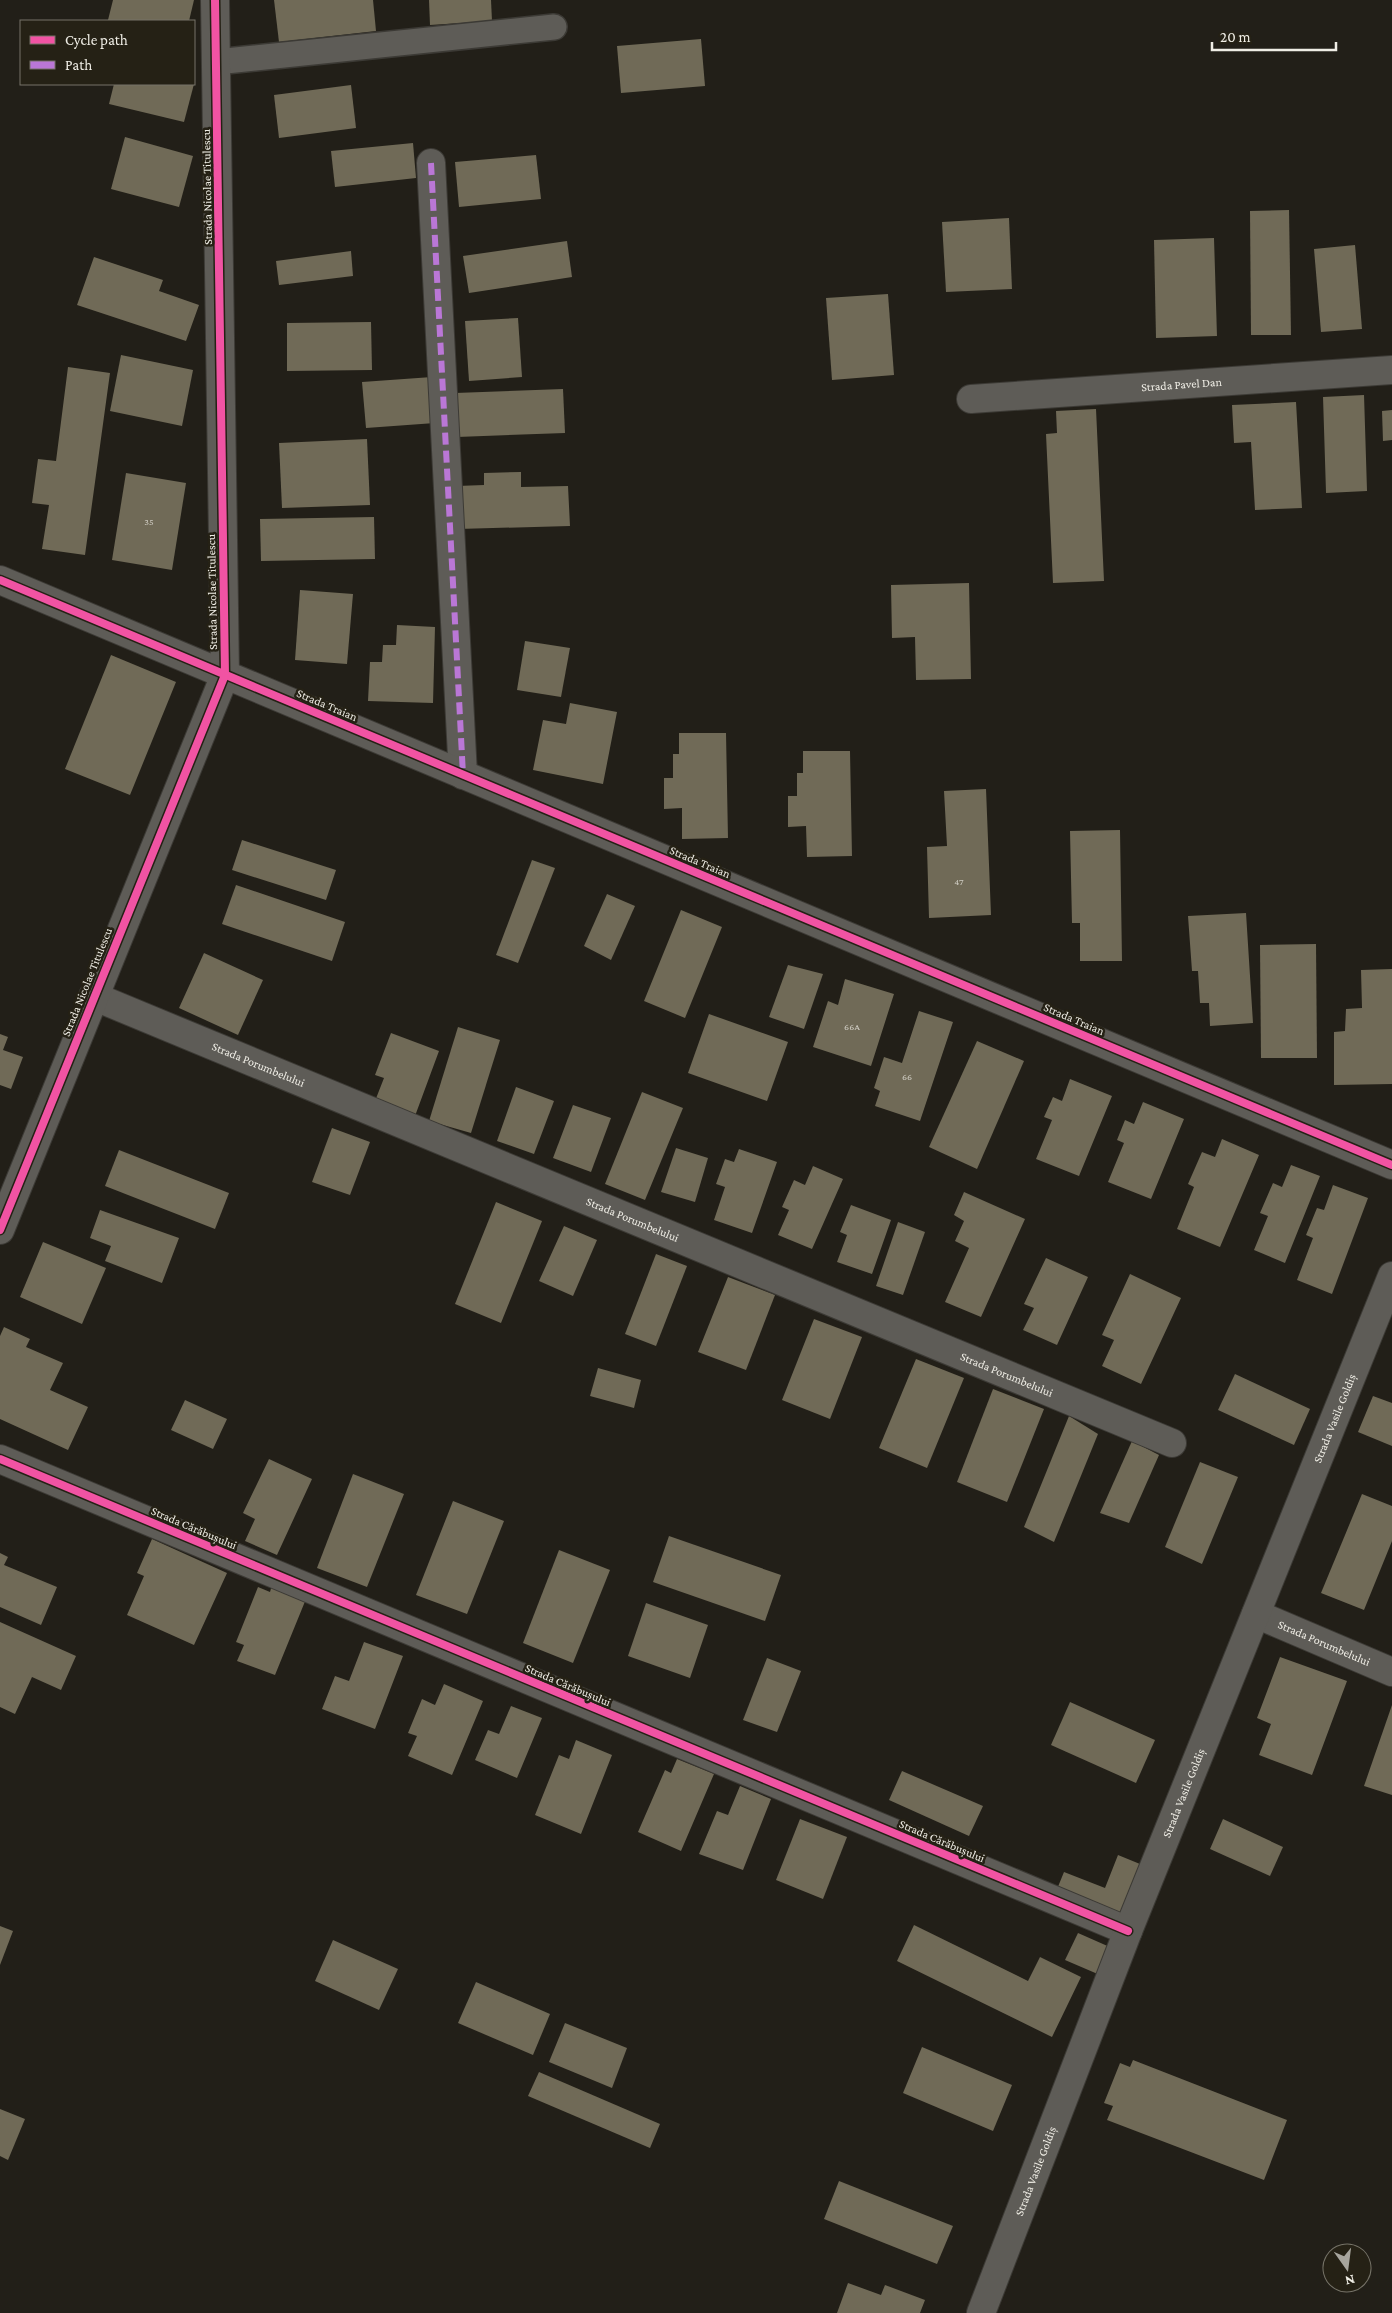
<svg xmlns="http://www.w3.org/2000/svg" width="1392" height="2313" font-family="'Crimson Pro',serif">
	<style>
		.building { fill: #706a57 }
		.lines { fill: none; stroke-linecap: round; stroke-linejoin: round }
		.lane-casing { stroke: #3c3a35; stroke-width: 28 }
		.street-casing { stroke: #3c3a35; stroke-width: 30 }
		.lane { stroke: #5e5c57; stroke-width: 25 }
		.street { stroke: #5e5c57; stroke-width: 28 }
		.quiet { stroke: #ba77d6; stroke-width: 6; stroke-dasharray: 12 6; stroke-linecap: butt }
		.cycleway-casing { stroke: #252115; stroke-width: 11 }
		.cycleway { stroke: #f153a3; stroke-width: 8 }
		.labels { text-anchor: middle; stroke-width: 5; stroke-linejoin: round; paint-order: stroke }
		.number-label { font-size: 10px; fill: #cfccc2 }
		.street-label { font-size: 12px; fill: #efede5; stroke: #252115 }
	</style>
	<rect width="100%" height="100%" fill="#221f18"/>
	<!-- building -->
	<g class="building">
		<polygon points="113,0 194,0 189,21 108,20"/>
		<polygon points="274,0 373,0 376,31 279,42"/>
		<polygon points="429,0 491,0 492,21 430,25"/>
		<polygon points="701,39 705,86 621,93 617,46"/>
		<polygon points="114,84 194,84 184,122 109,104"/>
		<polygon points="351,85 356,128 279,138 274,95"/>
		<polygon points="125,137 193,156 179,207 111,189"/>
		<polygon points="413,143 416,178 335,187 331,151"/>
		<polygon points="536,155 541,199 459,207 455,162"/>
		<polygon points="1289,210 1291,335 1251,335 1250,211"/>
		<polygon points="1009,218 1012,289 946,292 942,222"/>
		<polygon points="1214,238 1217,336 1156,338 1154,240"/>
		<polygon points="567,241 572,277 469,293 463,256"/>
		<polygon points="1355,245 1362,329 1321,332 1314,249"/>
		<polygon points="351,251 353,276 279,285 276,261"/>
		<polygon points="94,257 163,280 159,291 199,305 186,341 77,305"/>
		<polygon points="888,294 894,375 832,380 826,298"/>
		<polygon points="518,318 522,377 469,381 465,321"/>
		<polygon points="371,322 372,370 287,371 287,323"/>
		<polygon points="121,355 193,370 182,426 110,411"/>
		<polygon points="68,367 110,373 85,555 42,549 49,505 32,503 38,459 56,461"/>
		<polygon points="432,377 435,423 366,428 362,382"/>
		<polygon points="563,389 565,433 457,437 455,393"/>
		<polygon points="1364,395 1367,491 1326,493 1323,397"/>
		<polygon points="1296,402 1302,508 1255,510 1251,442 1234,443 1232,405"/>
		<polygon points="1096,409 1104,581 1053,583 1046,434 1057,433 1056,411"/>
		<polygon points="1392,410 1392,440 1383,441 1382,411"/>
		<polygon points="367,439 370,505 282,508 279,443"/>
		<polygon points="521,472 521,487 568,486 570,526 458,529 457,486 484,485 484,473"/>
		<polygon points="126,473 186,483 172,570 112,560"/>
		<polygon points="374,517 375,559 261,561 260,519"/>
		<polygon points="969,583 971,679 916,680 915,637 892,638 891,585"/>
		<polygon points="300,590 353,594 347,664 295,660"/>
		<polygon points="397,625 435,627 433,703 368,701 370,662 382,662 383,645 396,645"/>
		<polygon points="525,641 570,648 561,697 517,690"/>
		<polygon points="111,655 176,682 130,795 65,769"/>
		<polygon points="570,703 617,712 603,784 533,770 543,720 566,724"/>
		<polygon points="679,733 726,733 728,838 682,839 682,808 664,809 664,778 673,778 673,754 679,754"/>
		<polygon points="803,751 850,751 852,856 807,857 806,826 788,827 788,796 797,796 797,773 803,773"/>
		<polygon points="986,789 991,915 929,918 927,847 947,846 944,791"/>
		<polygon points="1120,830 1122,961 1080,961 1080,923 1072,923 1070,831"/>
		<polygon points="242,840 336,870 326,900 232,870"/>
		<polygon points="532,860 555,868 518,963 496,955"/>
		<polygon points="236,885 345,922 332,961 222,924"/>
		<polygon points="607,894 635,906 611,960 584,946"/>
		<polygon points="681,910 722,927 685,1018 644,1001"/>
		<polygon points="1246,913 1253,1023 1210,1026 1209,1003 1200,1003 1198,971 1192,971 1188,916"/>
		<polygon points="1316,944 1317,1058 1261,1058 1260,945"/>
		<polygon points="204,953 263,980 238,1035 179,1008"/>
		<polygon points="788,965 823,974 804,1029 769,1017"/>
		<polygon points="1392,969 1392,1084 1334,1085 1334,1032 1345,1031 1346,1009 1362,1008 1361,970"/>
		<polygon points="845,979 894,994 871,1066 813,1047 828,1001 838,1005"/>
		<polygon points="919,1011 953,1022 920,1121 875,1106 880,1091 874,1088 884,1057 902,1063"/>
		<polygon points="709,1014 788,1042 767,1101 688,1073"/>
		<polygon points="458,1027 500,1040 471,1133 429,1121"/>
		<polygon points="391,1033 439,1051 415,1116 375,1101 384,1078 375,1075"/>
		<polygon points="0,1034 8,1037 3,1050 23,1057 11,1089 0,1085"/>
		<polygon points="977,1041 1024,1061 977,1169 929,1147"/>
		<polygon points="1070,1079 1112,1096 1079,1176 1036,1159 1052,1120 1044,1117 1053,1097 1062,1101"/>
		<polygon points="516,1087 554,1101 534,1154 497,1141"/>
		<polygon points="642,1092 683,1108 645,1200 605,1184"/>
		<polygon points="1143,1102 1184,1119 1151,1199 1108,1182 1124,1143 1117,1140 1125,1120 1134,1124"/>
		<polygon points="573,1105 611,1118 591,1172 553,1158"/>
		<polygon points="332,1128 370,1142 350,1195 312,1182"/>
		<polygon points="1222,1139 1259,1155 1220,1247 1177,1229 1194,1187 1188,1184 1202,1152 1215,1157"/>
		<polygon points="676,1148 708,1158 695,1202 661,1192"/>
		<polygon points="739,1149 777,1162 752,1233 714,1220 725,1187 716,1184 725,1159 734,1162"/>
		<polygon points="119,1150 229,1193 215,1229 105,1186"/>
		<polygon points="1291,1165 1320,1176 1285,1263 1254,1250 1268,1216 1260,1213 1273,1183 1282,1187"/>
		<polygon points="813,1166 843,1179 812,1249 778,1235 789,1210 782,1207 794,1180 805,1185"/>
		<polygon points="1333,1185 1368,1198 1332,1294 1297,1280 1313,1238 1306,1235 1317,1208 1324,1210"/>
		<polygon points="964,1192 1025,1219 981,1317 945,1302 969,1248 955,1241 964,1221 954,1215"/>
		<polygon points="496,1202 542,1221 501,1323 455,1304"/>
		<polygon points="851,1205 891,1220 872,1274 837,1262 847,1235 840,1232"/>
		<polygon points="100,1210 179,1238 162,1283 105,1261 111,1246 90,1238"/>
		<polygon points="898,1222 925,1232 903,1295 876,1286"/>
		<polygon points="564,1226 597,1240 573,1296 539,1281"/>
		<polygon points="43,1242 106,1268 82,1324 20,1297"/>
		<polygon points="656,1254 687,1266 656,1346 625,1334"/>
		<polygon points="1046,1258 1088,1277 1057,1345 1023,1330 1034,1308 1024,1304"/>
		<polygon points="1130,1274 1181,1298 1141,1384 1102,1366 1114,1340 1102,1335"/>
		<polygon points="728,1277 775,1295 746,1370 698,1352"/>
		<polygon points="814,1319 862,1337 830,1419 782,1400"/>
		<polygon points="4,1327 30,1339 26,1347 63,1363 50,1390 88,1407 68,1450 0,1419 0,1336"/>
		<polygon points="916,1359 964,1378 927,1468 879,1448"/>
		<polygon points="598,1368 641,1380 634,1408 590,1396"/>
		<polygon points="1235,1374 1310,1409 1294,1445 1218,1410"/>
		<polygon points="993,1389 1044,1409 1007,1502 957,1482"/>
		<polygon points="1373,1396 1392,1403 1392,1446 1358,1432"/>
		<polygon points="185,1400 227,1419 213,1449 171,1430"/>
		<polygon points="1069,1416 1098,1434 1054,1542 1024,1527"/>
		<polygon points="1132,1441 1159,1455 1129,1523 1100,1513"/>
		<polygon points="269,1459 312,1479 277,1555 245,1541 255,1519 243,1513"/>
		<polygon points="1200,1462 1238,1477 1202,1564 1165,1547"/>
		<polygon points="353,1474 404,1494 367,1587 317,1568"/>
		<polygon points="1362,1494 1392,1506 1392,1541 1364,1610 1321,1593"/>
		<polygon points="453,1501 504,1521 467,1614 416,1595"/>
		<polygon points="669,1536 781,1575 765,1621 653,1582"/>
		<polygon points="152,1539 227,1573 194,1645 127,1615 144,1576 137,1573"/>
		<polygon points="559,1550 610,1570 573,1663 523,1643"/>
		<polygon points="0,1553 8,1557 4,1565 57,1587 41,1625 0,1607"/>
		<polygon points="272,1585 306,1599 275,1675 237,1661 244,1645 236,1642 258,1587 270,1592"/>
		<polygon points="646,1603 708,1625 690,1678 628,1656"/>
		<polygon points="0,1622 76,1656 61,1690 32,1677 15,1714 0,1707"/>
		<polygon points="364,1642 403,1656 375,1729 322,1709 335,1676 349,1681"/>
		<polygon points="1280,1657 1347,1681 1312,1775 1259,1755 1271,1724 1257,1718"/>
		<polygon points="767,1658 801,1671 777,1732 743,1720"/>
		<polygon points="444,1684 483,1701 452,1775 408,1756 417,1736 408,1733 422,1699 435,1705"/>
		<polygon points="1070,1702 1155,1740 1136,1783 1051,1745"/>
		<polygon points="1392,1705 1392,1795 1364,1786"/>
		<polygon points="511,1706 542,1718 517,1778 475,1760 488,1730 499,1734"/>
		<polygon points="576,1740 612,1755 581,1834 535,1815 559,1755 569,1759"/>
		<polygon points="677,1759 714,1774 681,1851 638,1832 665,1770 671,1773"/>
		<polygon points="902,1771 983,1806 969,1836 889,1800"/>
		<polygon points="740,1786 771,1799 743,1870 699,1854 717,1811 728,1815"/>
		<polygon points="800,1819 847,1837 823,1899 776,1880"/>
		<polygon points="1223,1819 1283,1847 1270,1876 1210,1849"/>
		<polygon points="1118,1855 1140,1864 1119,1918 1055,1894 1064,1872 1105,1888"/>
		<polygon points="914,1925 1028,1981 1040,1957 1081,1977 1052,2037 897,1961"/>
		<polygon points="0,1926 13,1931 0,1965"/>
		<polygon points="1078,1933 1112,1948 1100,1975 1065,1960"/>
		<polygon points="333,1940 398,1969 379,2010 315,1981"/>
		<polygon points="476,1982 550,2014 533,2055 458,2023"/>
		<polygon points="565,2023 627,2048 612,2088 549,2062"/>
		<polygon points="922,2047 1012,2085 993,2131 903,2093"/>
		<polygon points="1133,2060 1287,2120 1264,2180 1107,2120 1113,2106 1104,2103 1120,2063 1130,2067"/>
		<polygon points="539,2072 660,2124 650,2148 528,2096"/>
		<polygon points="0,2109 25,2119 8,2160 0,2156"/>
		<polygon points="839,2181 953,2226 937,2264 824,2219"/>
		<polygon points="848,2283 881,2295 885,2285 925,2300 920,2313 837,2313"/>
	</g>
	<g class="lines">
		<!-- lane casing -->
		<g class="lane-casing">
			<polyline id="lane" points="216,62 554,27"/>
		</g>
		<!-- street casing -->
		<g class="street-casing">
			<g id="street">
				<polyline points="431,163 463,775"/>
				<path id="s1" d="M971 399 1392 370"/>
				<polyline points="0,580 1392,1165"/>
				<path id="s2" d="M93 996 1172 1443"/>
				<polyline points="0,1230 225,675 215,0"/>
				<polyline points="0,1459 1128,1931"/>
				<path id="s3" d="M1256 1614 1392 1672"/>
				<path id="s4" d="M981 2313 1128 1931 1392 1276"/>
			</g>
		</g>
		<!-- lane -->
		<use href="#lane" class="lane"/>
		<!-- street -->
		<use href="#street" class="street"/>
		<!-- quiet -->
		<polyline class="quiet" points="431,163 463,775"/>
		<!-- cycleway casing -->
		<g class="cycleway-casing">
			<g id="cycleway">
				<polyline points="0,580 1392,1165"/>
				<polyline points="0,1230 225,675 215,0"/>
				<polyline points="0,1459 1128,1931"/>
			</g>
		</g>
		<!-- cycleway -->
		<use href="#cycleway" class="cycleway"/>
	</g>
	<g class="labels">
		<!-- number labels -->
		<g class="number-label">
			<text x="149" y="525">35</text>
			<text x="959" y="885">47</text>
			<text x="852" y="1030">66A</text>
			<text x="907" y="1080">66</text>
		</g>
		<!-- street labels -->
		<g class="street-label">
			<text transform="translate(207 187) rotate(-91)" y="4">Strada Nicolae Titulescu</text>
			<text dy="4" stroke="none"><textPath href="#s1" startOffset="211">Strada Pavel Dan</textPath></text>
			<text transform="translate(212 592) rotate(-91)" y="4">Strada Nicolae Titulescu</text>
			<text transform="translate(327 705) rotate(23)" y="4">Strada Traian</text>
			<text transform="translate(700 862) rotate(23)" y="4">Strada Traian</text>
			<text transform="translate(87 982) rotate(-68)" y="4">Strada Nicolae Titulescu</text>
			<text transform="translate(1074 1019) rotate(23)" y="4">Strada Traian</text>
			<text dy="4" stroke="none"><textPath href="#s2" startOffset="179">Strada Porumbelului</textPath></text>
			<text dy="4" stroke="none"><textPath href="#s2" startOffset="584">Strada Porumbelului</textPath></text>
			<text dy="4" stroke="none"><textPath href="#s2" startOffset="989">Strada Porumbelului</textPath></text>
			<text dy="4" stroke="none"><textPath href="#s4" startOffset="962">Strada Vasile Goldiș</textPath></text>
			<text transform="translate(194 1528) rotate(23)" y="4">Strada Cărăbușului</text>
			<text dy="4" stroke="none"><textPath href="#s3" startOffset="74">Strada Porumbelului</textPath></text>
			<text transform="translate(568 1685) rotate(23)" y="4">Strada Cărăbușului</text>
			<text dy="4" stroke="none"><textPath href="#s4" startOffset="558">Strada Vasile Goldiș</textPath></text>
			<text transform="translate(942 1841) rotate(23)" y="4">Strada Cărăbușului</text>
			<text dy="4" stroke="none"><textPath href="#s4" startOffset="152">Strada Vasile Goldiș</textPath></text>
		</g>
	</g>
	<!-- legend -->
	<rect x="20" y="20" width="175" height="65" fill="#252115" stroke="#767368"/>
	<rect x="30" y="36" width="25" height="8" fill="#f153a3" stroke="#767368"/>
	<text x="65" y="45" font-size="15" fill="#efede5">Cycle path</text>
	<rect x="30" y="61" width="25" height="8" fill="#ba77d6" stroke="#767368"/>
	<text x="65" y="70" font-size="15" fill="#efede5">Path</text>
	<!-- north arrow -->
	<g transform="translate(1347 2268) rotate(166)"><circle r="24" fill="#252115" stroke="#767368"/>
	<path d="M0-4L9 19L0 12L-9 19Z" fill="#a7a59d"/>
	<text y="-8" font-size="14" font-weight="bold" text-anchor="middle" fill="#efede5">N</text>
	</g>
	<!-- scale -->
	<path d="M1212 42v8h124v-8" fill="none" stroke="#efede5" stroke-width="2.5"/>
	<text x="1220" y="42" font-size="15" fill="#efede5" stroke="#252115" stroke-width="4" paint-order="stroke">20 m</text>
</svg>
